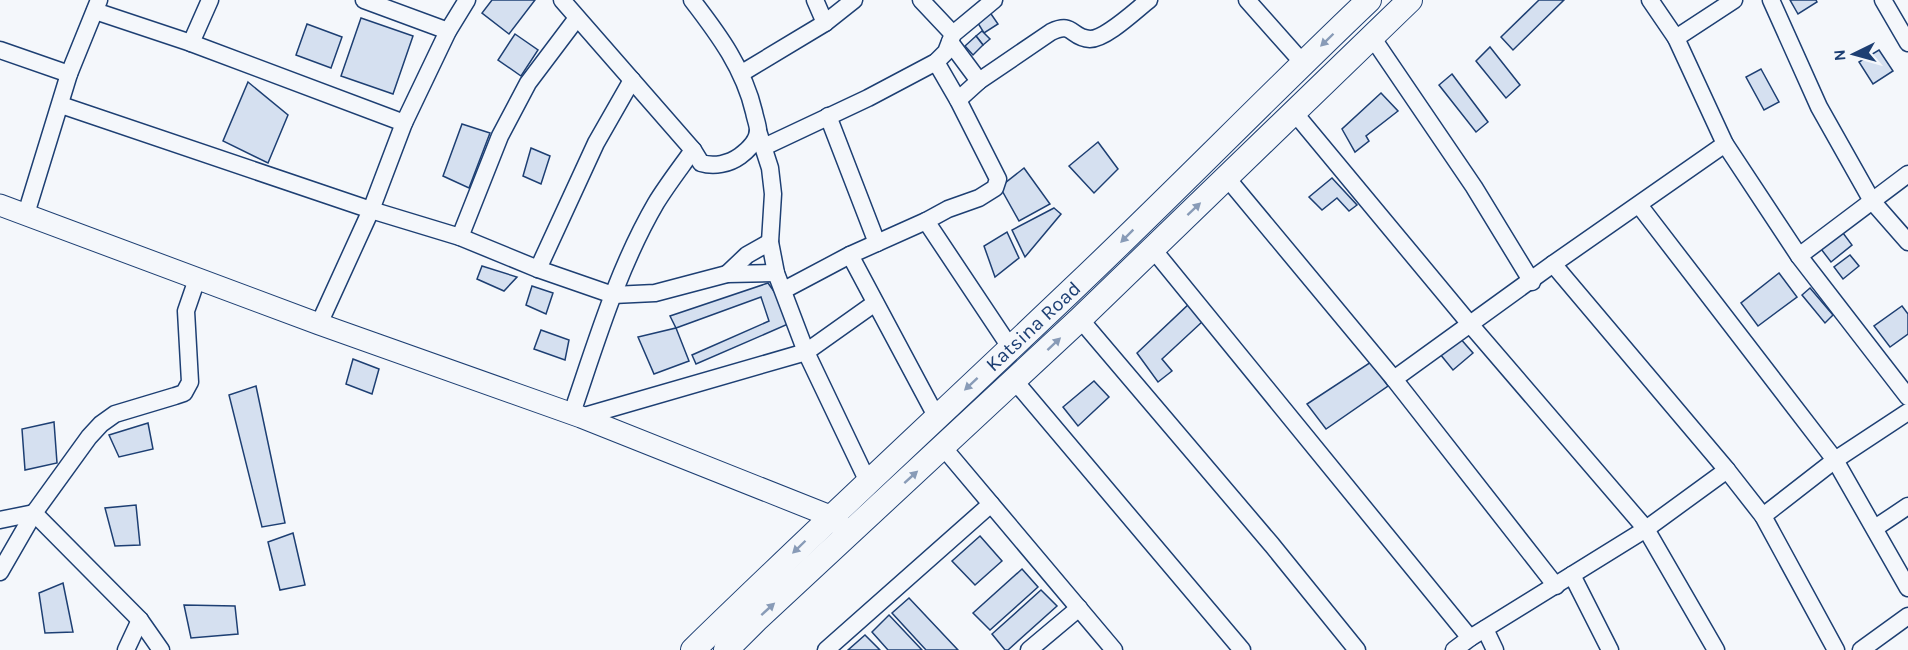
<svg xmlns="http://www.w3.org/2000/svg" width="1908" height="650" font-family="Karla,sans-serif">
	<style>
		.building { fill: #d5e0f0; stroke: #1d3f73; stroke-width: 1.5 }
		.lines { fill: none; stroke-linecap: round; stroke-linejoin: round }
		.minor-casing { stroke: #1d3f73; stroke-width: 19 }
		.major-casing { stroke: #1d3f73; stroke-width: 23 }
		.highway-casing { stroke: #1d3f73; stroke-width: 26 }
		.minor { stroke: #f4f7fb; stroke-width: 16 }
		.major { stroke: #f4f7fb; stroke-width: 21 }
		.highway { stroke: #f4f7fb; stroke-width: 24 }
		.oneway { fill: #889bb7 }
		.labels { text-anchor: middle; stroke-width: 4.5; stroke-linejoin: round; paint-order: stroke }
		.street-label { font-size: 20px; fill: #1d3f73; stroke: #f4f7fb }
	</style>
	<rect width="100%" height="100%" fill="#f4f7fb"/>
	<!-- building -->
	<g class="building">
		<polygon points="492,0 535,0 509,34 482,13"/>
		<polygon points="1539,0 1564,0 1513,50 1501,37"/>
		<polygon points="1790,0 1816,0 1817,2 1798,14"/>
		<polygon points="989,11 998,24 984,33 976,20"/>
		<polygon points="361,18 413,36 393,94 341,76"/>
		<polygon points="307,24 342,37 331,68 296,55"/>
		<polygon points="982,31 990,39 983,45 976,36"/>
		<polygon points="515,34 538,50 521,76 498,60"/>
		<polygon points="976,36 983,45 973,55 965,46"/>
		<polygon points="1490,47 1520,85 1506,98 1476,61"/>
		<polygon points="1879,50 1893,71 1873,84 1859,62"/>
		<polygon points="1761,69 1779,102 1764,110 1746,77"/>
		<polygon points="1452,74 1488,122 1476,132 1439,85"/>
		<polygon points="248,82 288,115 268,163 223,141"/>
		<polygon points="1381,93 1398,111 1366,136 1369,141 1355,152 1342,129"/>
		<polygon points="462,124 490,133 469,188 443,176"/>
		<polygon points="1098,142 1118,169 1094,193 1069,166"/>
		<polygon points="531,148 550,156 541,184 523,176"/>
		<polygon points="1024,168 1050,204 1019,221 1000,187"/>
		<polygon points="1332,178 1357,205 1349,211 1337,198 1322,210 1309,197"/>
		<polygon points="1054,208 1061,214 1025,257 1012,230"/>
		<polygon points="1840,229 1852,245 1831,262 1818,245"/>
		<polygon points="1007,232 1019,258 995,277 984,246"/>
		<polygon points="1850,255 1859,266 1843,279 1834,267"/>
		<polygon points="482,266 517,277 504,291 477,279"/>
		<polygon points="1779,273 1797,297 1758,326 1741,303"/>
		<polygon points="768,283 795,321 696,364 692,355 769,321 761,297 676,328 670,316"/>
		<polygon points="532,286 553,293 546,314 526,305"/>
		<polygon points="1810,288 1833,315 1825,323 1802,295"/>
		<polygon points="1189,304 1202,322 1162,359 1172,371 1158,382 1137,353"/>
		<polygon points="1902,306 1908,314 1908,334 1890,347 1874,326"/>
		<polygon points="676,328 689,361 654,374 638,337"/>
		<polygon points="541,330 569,340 565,360 534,349"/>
		<polygon points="1459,337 1473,353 1453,370 1440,354"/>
		<polygon points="353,359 379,369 372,394 346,384"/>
		<polygon points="1371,362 1388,386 1326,429 1307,404"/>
		<polygon points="1094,381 1109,397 1078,426 1063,407"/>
		<polygon points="256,386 285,523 262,527 229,395"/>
		<polygon points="54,422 57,463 25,470 22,429"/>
		<polygon points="148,423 153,449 119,457 109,435"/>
		<polygon points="136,505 140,545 115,546 105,508"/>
		<polygon points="293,533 305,585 280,590 268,542"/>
		<polygon points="980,536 1002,561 975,585 952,561"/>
		<polygon points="1022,569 1038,587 990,630 973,613"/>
		<polygon points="63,583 73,632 45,633 39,593"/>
		<polygon points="1041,590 1057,606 1008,650 1005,650 992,634"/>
		<polygon points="909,598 958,650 926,650 892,613"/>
		<polygon points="184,605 235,606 238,634 191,638"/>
		<polygon points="889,615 922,650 888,650 872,632"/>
		<polygon points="865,635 880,650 848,650"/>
	</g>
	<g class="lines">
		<!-- minor casing -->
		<g class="minor-casing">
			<g id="minor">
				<polyline points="364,0 448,31"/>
				<path d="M562 0 693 150 701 163C714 167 729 164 740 156 748 150 758 141 758 130 758 125 755 118 754 112 744 69 719 35 692 0"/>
				<polyline points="815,0 825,23"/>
				<polyline points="921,0 953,34"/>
				<polyline points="1247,0 1303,63"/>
				<polyline points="1650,0 1676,38 1725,144 1799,256 1908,397"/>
				<polyline points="1771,0 1819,107 1872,201 1908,242"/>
				<polyline points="1883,0 1908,43"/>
				<polyline points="95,11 191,43 404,123"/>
				<polyline points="1372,37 1474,187 1532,282"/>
				<polyline points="1676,38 1734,0"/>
				<polyline points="950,42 979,81"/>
				<polyline points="191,43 210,0"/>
				<polyline points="0,50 69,74"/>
				<polyline points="936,62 958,100 998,179 995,188 979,198 948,209 926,221 1010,347"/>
				<polyline points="742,73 825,23 854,0"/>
				<path d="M958 100 979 81 1051 32C1074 21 1070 38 1090 39 1106 39 1136 10 1149 0"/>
				<polyline points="61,105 371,210 460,237 538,269 613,295 655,293 727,274 776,273"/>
				<polyline points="1293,111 1469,323 1646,529 1716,650"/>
				<polyline points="828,116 877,243"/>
				<polyline points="758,131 770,168 773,194 770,242 776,273 806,352 868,482"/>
				<polyline points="764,147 868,98 936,62 946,52 953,34 994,0"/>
				<polyline points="1227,178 1394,379 1556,586"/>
				<polyline points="1639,205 1835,460 1908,588"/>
				<polyline points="26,214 69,74 99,0"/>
				<polyline points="460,237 500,136 528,83 577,18"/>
				<polyline points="1152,248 1470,638"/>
				<polyline points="850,255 936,416"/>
				<polyline points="1799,256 1908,174"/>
				<polyline points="1553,264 1727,470 1763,516 1836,650"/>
				<polyline points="538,269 596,143 632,80"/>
				<polyline points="727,274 747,255 770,242"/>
				<polyline points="784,290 850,255 926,221"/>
				<polyline points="1080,319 1272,545 1357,650"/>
				<polyline points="319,324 371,210 404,123 448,31 467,0"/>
				<polyline points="1394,379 1553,264 1725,144"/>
				<polyline points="1014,380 1242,650"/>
				<path d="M572 413C596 343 618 268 656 203 667 185 681 167 693 150"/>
				<polyline points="581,417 806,352 875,303"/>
				<polyline points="943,447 1114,650"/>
				<polyline points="1763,516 1835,460 1908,412"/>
				<polyline points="0,520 34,513 140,620 161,650"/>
				<polyline points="1875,528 1908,506"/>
				<polyline points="0,572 34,513 89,437 101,424 115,414 175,396 184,393 190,382 186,311 197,279"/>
				<polyline points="1572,575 1610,650"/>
				<polyline points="1485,629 1495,650"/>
				<polyline points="126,650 140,620"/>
				<polyline points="826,650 991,504"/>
				<polyline points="1029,650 1079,608"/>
				<polyline points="1454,650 1470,638 1646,529 1727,470"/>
				<polyline points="1861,650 1908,616"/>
			</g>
		</g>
		<!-- major casing -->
		<g class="major-casing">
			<polyline id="major" points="0,205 319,324 581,417 830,516 842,527"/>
		</g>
		<!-- highway casing -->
		<g class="highway-casing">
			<g id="highway">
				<path d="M693 650C819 527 948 408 1076 286 1175 192 1270 94 1369 0"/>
				<polyline points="726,650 756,620 1080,319 1410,0"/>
			</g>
		</g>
		<!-- minor -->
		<use href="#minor" class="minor"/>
		<!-- major -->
		<use href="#major" class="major"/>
		<!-- highway -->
		<use href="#highway" class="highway"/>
	</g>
	<!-- one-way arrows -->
	<defs><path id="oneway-solid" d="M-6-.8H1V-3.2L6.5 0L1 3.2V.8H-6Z" transform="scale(1.5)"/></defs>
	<g class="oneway">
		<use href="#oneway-solid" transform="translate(1327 40) rotate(136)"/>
		<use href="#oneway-solid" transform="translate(1194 209) rotate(-43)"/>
		<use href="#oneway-solid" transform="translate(1127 236) rotate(135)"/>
		<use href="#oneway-solid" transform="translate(1054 344) rotate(-43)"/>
		<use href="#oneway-solid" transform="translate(971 384) rotate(137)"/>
		<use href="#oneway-solid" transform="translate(911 477) rotate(-42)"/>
		<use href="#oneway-solid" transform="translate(799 547) rotate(136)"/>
		<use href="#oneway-solid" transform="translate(768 609) rotate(-42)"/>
	</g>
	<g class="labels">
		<!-- street labels -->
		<g class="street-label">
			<text transform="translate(1033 326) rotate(-43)" y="7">Katsina Road</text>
		</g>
	</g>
	<!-- north arrow -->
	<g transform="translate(1854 54) rotate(265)" stroke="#f4f7fb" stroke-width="4.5" paint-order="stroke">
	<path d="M0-4.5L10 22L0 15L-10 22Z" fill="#1d3f73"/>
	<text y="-9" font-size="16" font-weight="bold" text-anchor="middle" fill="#1d3f73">N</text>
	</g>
</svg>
